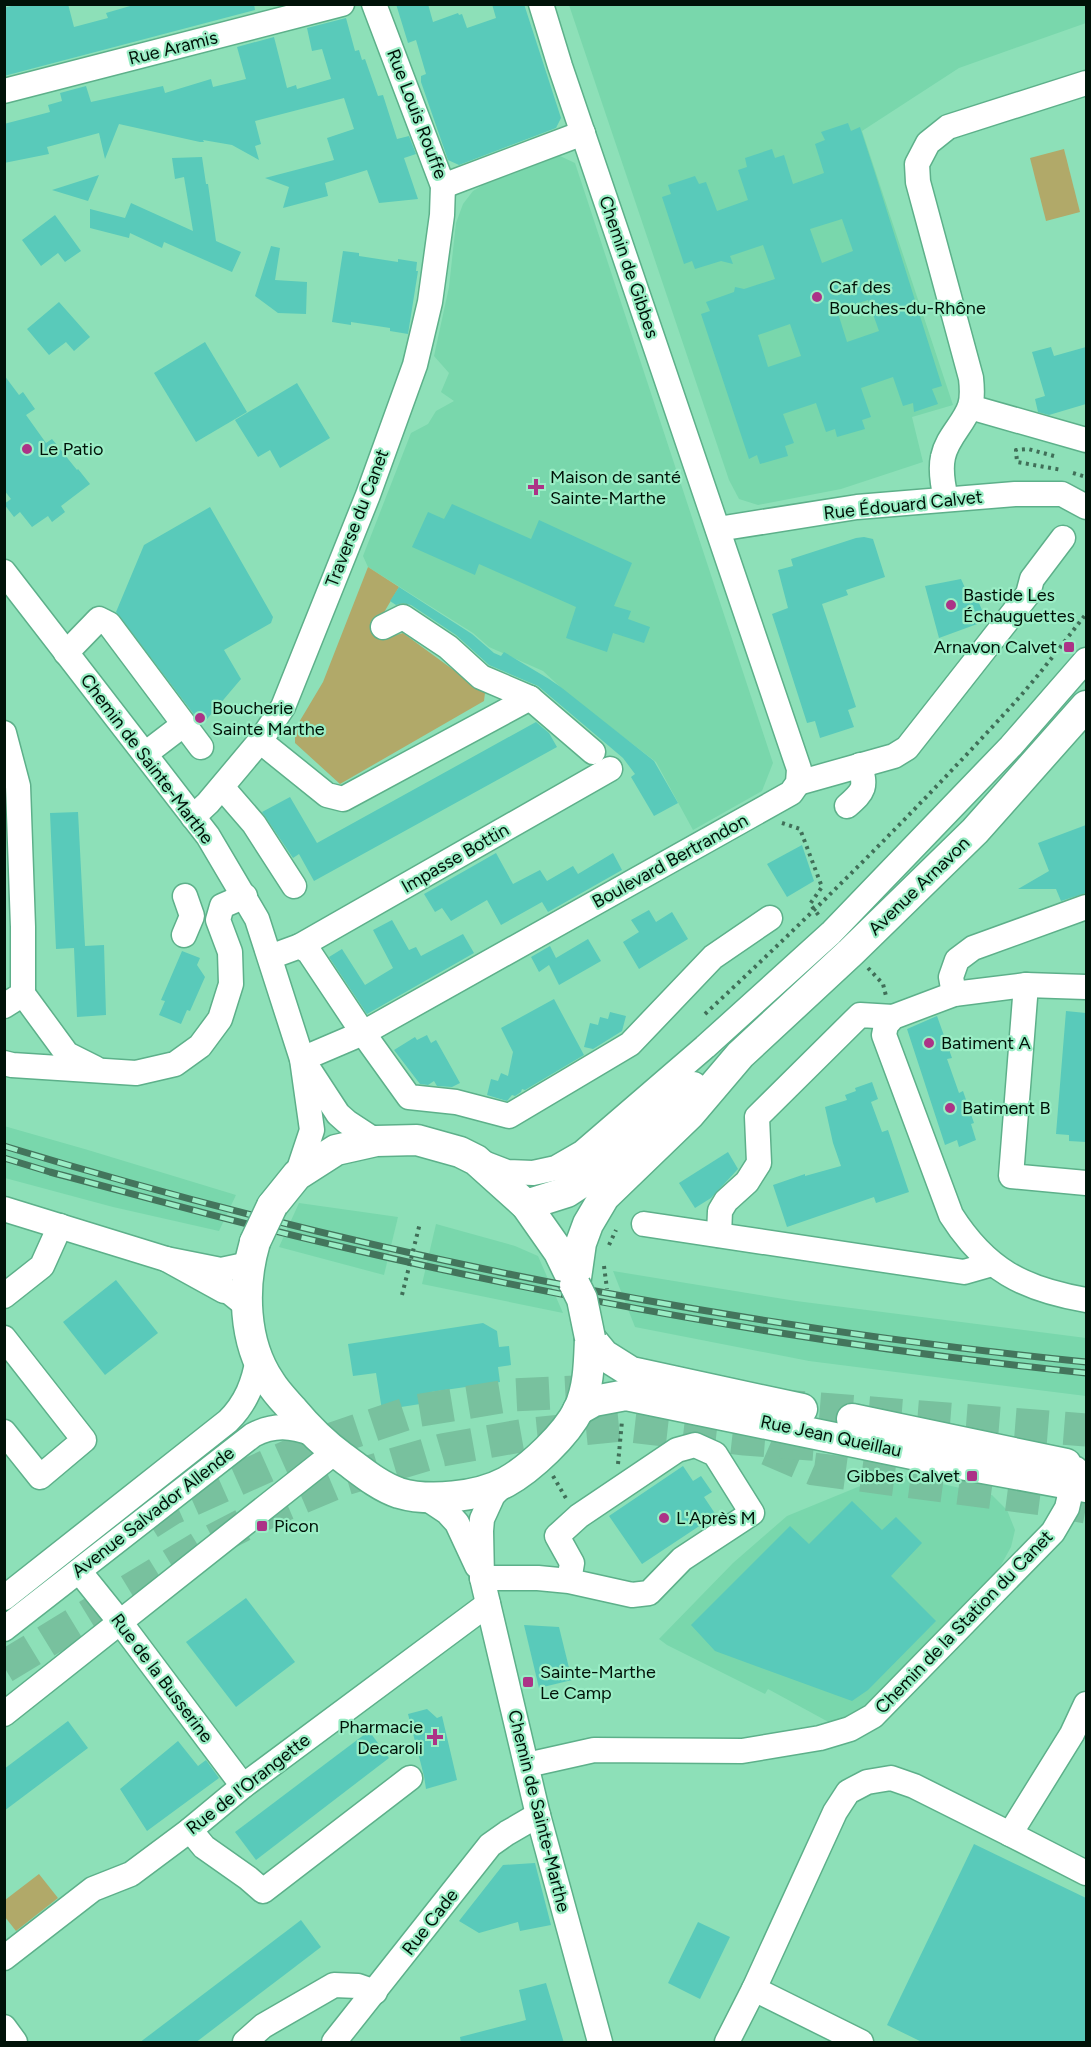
<svg xmlns="http://www.w3.org/2000/svg" width="1091" height="2047" font-family="Figtree,sans-serif">
	<style>
		.built { fill: #79d7ac }
		.green { fill: #b1a969 }
		.building { fill: #59caba; fill-rule: evenodd }
		.lines { fill: none; stroke-linecap: round; stroke-linejoin: round }
		.highway-tunnel { stroke: #78c19e; stroke-width: 33; stroke-dasharray: 33 16; stroke-linecap: butt }
		.minor-casing { stroke: #5db08a; stroke-width: 27 }
		.major-casing { stroke: #5db08a; stroke-width: 33 }
		.path { stroke: #406f58; stroke-width: 4; stroke-dasharray: 3 4.5; stroke-linecap: butt }
		.minor { stroke: #fff; stroke-width: 24 }
		.major { stroke: #fff; stroke-width: 30 }
		.rail-casing { stroke: #43755c; stroke-width: 7 }
		.rail { stroke: #9aedc5; stroke-width: 4.5; stroke-dasharray: 14; stroke-linecap: butt }
		.major-bridge-casing { stroke: #5db08a; stroke-width: 33; stroke-linecap: butt }
		.path-bridge { stroke: #406f58; stroke-width: 4; stroke-dasharray: 3 4.5; stroke-linecap: butt }
		.major-bridge { stroke: #fff; stroke-width: 30 }
		.poi-dot { fill: #ac3387; stroke: #9aedc5; stroke-width: 2 }
		.labels { text-anchor: middle; stroke-width: 4.5; stroke-linejoin: round; paint-order: stroke }
		.street-label { font-size: 18px; fill: #001208; stroke: #9aedc5 }
		.poi-label { font-size: 18px; fill: #001208; stroke: #9aedc5; text-anchor: start }
	</style>
	<rect width="100%" height="100%" fill="#8de0b8"/>
	<!-- built -->
	<g class="built">
		<polygon points="569,5 1086,5 1086,23 959,68 862,131 953,405 912,417 923,462 841,489 758,505 739,499 729,480"/>
		<polygon points="560,156 575,163 773,763 762,791 693,830 656,762 570,696 543,671 489,647 473,633 368,567 363,556 411,433 428,424 436,411 454,401 441,392 449,373 434,356 449,287 456,223 463,204 473,191 483,185"/>
		<polygon points="4,1126 88,1150 236,1195 219,1231 113,1207 5,1178"/>
		<polygon points="299,1203 398,1217 384,1275 279,1247"/>
		<polygon points="436,1224 515,1246 538,1256 563,1313 422,1284"/>
		<polygon points="613,1271 796,1301 1086,1338 1086,1396 809,1361 635,1327"/>
		<polygon points="892,1473 992,1495 1007,1510 1015,1530 1011,1547 991,1583 860,1714 834,1725 768,1689 765,1694 667,1645 659,1639 733,1563 787,1516"/>
	</g>
	<!-- green -->
	<g class="green">
		<polygon points="1064,149 1080,212 1046,221 1030,158"/>
		<polygon points="368,567 399,587 373,631 382,639 403,633 485,693 484,701 340,784 295,743 295,729 323,682"/>
		<polygon points="39,1874 58,1898 16,1931 5,1917 5,1900"/>
	</g>
	<!-- building -->
	<g class="building">
		<polygon points="18,4 68,4 74,27 108,18 106,13 137,4 254,4 255,10 4,76 4,8"/>
		<polygon points="396,4 428,4 433,22 458,13 459,15 462,14 467,28 496,18 492,4 524,4 561,118 556,128 459,165 448,160 421,82 421,76 426,74 416,40 408,43"/>
		<polygon points="346,18 355,51 359,50 362,60 365,59 378,96 383,95 397,139 409,136 416,154 404,158 418,199 379,203 367,170 325,183 328,196 283,208 289,187 265,178 334,160 327,138 354,129 344,98 255,121 261,144 255,146 259,160 232,145 203,140 204,142 200,142 119,124 105,159 99,133 47,147 49,154 4,163 4,124 50,112 48,105 62,101 60,93 86,86 91,102 163,86 165,93 211,79 213,87 246,79 237,47 274,37 287,88 296,85 297,89 331,79 322,49 312,51 307,28"/>
		<path d="M848 123 851 131 860 127 875 173 942 386 932 389 938 404 914 412 913 403 903 406 893 377 861 388 871 417 862 420 865 429 837 437 835 429 826 432 816 403 783 414 794 443 785 446 788 456 760 464 757 455 749 459 701 314 710 311 706 302 734 292 735 287 744 289 775 279 763 245 730 256 733 264 721 261 695 269 692 261 684 264 662 197 671 194 668 185 695 176 699 184 706 182 717 211 748 200 738 170 747 167 745 158 772 149 775 158 784 155 793 184 824 173 815 144 825 140 821 132ZM842 219 853 251 822 263 810 229ZM868 300 879 331 847 342 837 310ZM790 324 801 356 768 367 758 335Z"/>
		<polygon points="202,157 206,184 208,184 216,241 241,252 232,272 164,242 162,248 130,233 129,238 90,228 90,209 125,218 131,203 193,231 184,177 175,179 172,158"/>
		<polygon points="99,175 88,201 52,190"/>
		<polygon points="55,215 81,251 65,262 58,253 41,266 22,240"/>
		<polygon points="271,246 280,248 275,280 307,282 306,314 278,313 255,296"/>
		<polygon points="343,251 359,253 359,256 398,262 398,259 417,262 416,271 418,271 408,334 390,331 390,328 351,322 351,325 332,322"/>
		<polygon points="59,302 90,337 74,351 66,342 49,355 27,329"/>
		<polygon points="205,342 247,412 196,442 154,373"/>
		<polygon points="1051,347 1054,356 1086,347 1086,404 1049,415 1038,412 1035,399 1045,396 1032,352"/>
		<polygon points="4,375 19,395 23,392 35,409 26,415 46,443 52,439 77,470 78,469 90,484 61,506 65,512 52,522 48,516 32,527 20,512 14,517 4,504 11,499 4,490"/>
		<polygon points="297,383 330,438 280,468 270,450 258,457 235,420"/>
		<polygon points="452,504 531,539 539,520 632,563 614,606 631,611 628,619 650,627 644,643 613,633 607,652 566,638 576,607 479,564 475,575 412,547 428,512 444,519"/>
		<polygon points="210,507 273,617 271,623 224,650 241,679 202,725 116,612 144,545"/>
		<polygon points="864,537 873,539 885,577 846,590 848,595 822,604 856,707 848,710 854,727 820,738 815,721 807,723 772,614 788,608 778,570 793,566 791,559 856,538"/>
		<polygon points="961,579 966,590 972,587 982,610 976,613 980,623 939,638 925,586"/>
		<polygon points="399,587 472,634 494,653 501,656 504,652 549,679 562,688 654,761 678,803 654,816 631,777 635,774 623,758 538,686 489,665 456,635 411,605 403,603 396,605 390,601"/>
		<polygon points="536,722 549,733 557,747 314,881 299,854 293,858 262,812 290,797 317,843"/>
		<polygon points="78,812 85,946 104,945 106,1015 77,1017 74,948 56,949 50,813"/>
		<polygon points="1086,825 1086,893 1061,901 1056,889 1018,889 1049,871 1038,843"/>
		<polygon points="802,845 814,881 787,897 767,864"/>
		<polygon points="496,853 513,884 540,870 547,881 573,866 578,874 613,853 622,870 548,912 542,902 501,925 487,900 451,921 442,908 435,912 424,894"/>
		<polygon points="649,910 656,922 672,912 688,939 639,969 623,942 639,932 631,920"/>
		<polygon points="392,920 409,950 416,947 421,956 463,934 474,953 367,1014 329,957 342,949 365,985 393,968 373,930"/>
		<polygon points="588,939 601,961 559,985 549,965 539,972 531,957 550,946 556,958"/>
		<polygon points="182,951 200,958 197,965 205,977 190,1011 187,1010 181,1024 159,1015 165,1001 161,1000"/>
		<polygon points="554,999 584,1055 525,1090 522,1089 521,1092 515,1096 512,1095 507,1101 487,1095 491,1079 498,1081 501,1073 508,1076 513,1052 501,1028"/>
		<polygon points="1066,1011 1086,1013 1086,1142 1069,1141 1069,1135 1056,1134"/>
		<polygon points="610,1012 626,1016 622,1031 593,1049 584,1047 590,1023 598,1025 600,1017 608,1019"/>
		<polygon points="937,1016 952,1058 947,1059 959,1093 963,1091 974,1123 971,1124 976,1140 959,1147 957,1140 945,1145 907,1029"/>
		<polygon points="427,1035 431,1043 436,1040 460,1083 452,1087 437,1086 434,1081 428,1085 420,1084 394,1050 415,1037 417,1040"/>
		<polygon points="872,1082 878,1099 871,1102 882,1132 888,1130 909,1192 876,1203 874,1197 787,1227 773,1185 805,1174 805,1176 841,1166 833,1143 825,1107 847,1100 845,1095 856,1091 855,1088"/>
		<polygon points="728,1152 738,1169 711,1198 695,1208 679,1183"/>
		<polygon points="116,1280 158,1333 105,1375 63,1322"/>
		<polygon points="483,1323 497,1331 499,1347 509,1346 511,1365 498,1367 500,1382 431,1392 433,1402 382,1410 376,1373 353,1376 348,1344"/>
		<polygon points="683,1466 693,1481 701,1476 712,1492 704,1497 716,1515 642,1564 609,1516"/>
		<polygon points="852,1501 882,1530 896,1517 922,1543 891,1576 936,1621 868,1690 852,1701 715,1651 691,1625 790,1526 809,1544"/>
		<polygon points="246,1598 295,1662 236,1707 186,1642"/>
		<polygon points="524,1625 559,1627 572,1680 539,1688"/>
		<polygon points="427,1709 437,1718 442,1716 457,1780 426,1789 424,1776 408,1714"/>
		<polygon points="68,1721 88,1748 4,1811 4,1769"/>
		<polygon points="369,1731 389,1758 256,1860 235,1832"/>
		<polygon points="178,1741 198,1766 206,1760 219,1778 147,1831 120,1789"/>
		<polygon points="974,1844 1086,1898 1086,2043 924,2043 887,2025"/>
		<polygon points="535,1863 551,1925 520,1931 518,1922 479,1933 459,1921 503,1865"/>
		<polygon points="301,1920 321,1947 287,1973 195,2043 139,2043"/>
		<polygon points="698,1922 730,1937 700,1999 668,1983"/>
		<polygon points="546,1983 564,2043 461,2043 460,2037 526,2020 519,1990"/>
	</g>
	<g class="lines">
		<!-- highway-tunnel -->
		<g class="highway-tunnel">
			<polyline points="771,1405 1086,1430"/>
			<polyline points="768,1449 814,1469 1042,1499 1086,1507"/>
			<polyline points="149,1523 171,1509 314,1445 415,1411 513,1395 593,1391 615,1392"/>
			<polyline points="4,1612 49,1585"/>
			<polyline points="4,1667 204,1545 272,1510 345,1479 442,1450 531,1434 621,1425 745,1439 822,1445"/>
		</g>
		<!-- minor casing -->
		<g class="minor-casing">
			<g id="minor">
				<polyline points="4,91 342,4"/>
				<polyline points="443,186 583,133"/>
				<polyline points="970,407 1086,440"/>
				<path d="M946 499C943 486 940 470 943 457 947 437 964 424 970 406 973 397 972 387 971 378L918 182 917 164 928 143 948 127 1086 83"/>
				<polyline points="718,529 857,507 1015,494 1062,494 1086,507"/>
				<polyline points="4,572 208,836 257,919 302,1059 312,1130 297,1175"/>
				<polyline points="383,627 403,617 448,647 481,677 530,698 593,752"/>
				<polyline points="66,653 99,619 109,624 201,747"/>
				<polyline points="4,733 18,786 23,927 23,994 4,1006"/>
				<polyline points="260,741 327,795 343,799 530,698"/>
				<polyline points="145,754 183,725"/>
				<polyline points="798,783 894,756 907,748 1028,594 1032,579 1063,538"/>
				<polyline points="222,787 254,824 294,886"/>
				<path d="M847 806C865 790 866 788 860 765"/>
				<polyline points="193,817 208,803 260,741 283,707 368,495 415,365 430,302 442,215 443,186 374,4"/>
				<polyline points="184,935 192,916 185,896"/>
				<polyline points="300,946 610,769"/>
				<polyline points="270,957 300,946 309,952 363,1033 409,1097 456,1102 509,1116 630,1044 713,957 770,918"/>
				<polyline points="1026,985 1011,1176 1086,1183"/>
				<path d="M1086 987 1026 985 954 994 893 1017 886 1025 884 1035 951 1215C986 1270 1023 1289 1086 1300"/>
				<polyline points="23,994 67,1054 95,1068"/>
				<polyline points="954,994 951,977 957,960 973,948 1086,907"/>
				<polyline points="302,1059 363,1033 791,793 798,783 799,769 560,66 541,4"/>
				<polyline points="4,1063 12,1065 136,1073 175,1064 200,1046 220,1019 231,984 230,952 218,920 222,906 245,896"/>
				<polyline points="306,1065 338,1114 347,1122 376,1141"/>
				<polyline points="481,1162 507,1172 533,1173 556,1168 582,1153 705,1047 831,933 1011,746 1086,660"/>
				<polyline points="4,1209 166,1259"/>
				<polyline points="644,1224 964,1272 992,1264"/>
				<polyline points="719,1235 720,1211 726,1201 747,1182 759,1163 757,1117 860,1015 893,1017"/>
				<polyline points="4,1296 42,1266 60,1226"/>
				<polyline points="248,1307 228,1291 224,1291 166,1259 221,1270 249,1264"/>
				<polyline points="4,1338 84,1440 40,1477 4,1432"/>
				<polyline points="505,1483 493,1495 482,1519 481,1531 482,1578 538,1815 600,2042"/>
				<polyline points="426,1498 447,1512 457,1523 477,1566"/>
				<polyline points="79,1571 120,1622 243,1786"/>
				<polyline points="482,1578 538,1578 569,1581 632,1595 649,1593 682,1559 752,1513 715,1454 695,1445 677,1450 579,1516 557,1536 572,1563 569,1581"/>
				<path d="M4 1598 228 1421C246 1403 254 1383 258 1358"/>
				<path d="M4 1629 253 1435C275 1424 291 1426 313 1434"/>
				<polyline points="4,1714 335,1452"/>
				<polyline points="527,1765 594,1750 742,1751 820,1738 850,1729 873,1716 1053,1532 1067,1508 1076,1469"/>
				<polyline points="190,1830 204,1847 248,1878 263,1891 410,1778"/>
				<polyline points="1010,1834 1086,1873"/>
				<polyline points="4,1958 93,1889 131,1874 190,1830 243,1786 488,1604"/>
				<polyline points="754,1989 835,1812 848,1792 867,1782 891,1778 914,1786 1010,1834 1072,1734 1086,1704"/>
				<polyline points="4,2027 15,2042"/>
				<polyline points="245,2042 263,2026 334,1985 358,1986 375,1992"/>
				<polyline points="334,2042 490,1845 507,1833 538,1815"/>
				<polyline points="727,2042 754,1989 861,2042"/>
			</g>
		</g>
		<!-- major casing -->
		<g class="major-casing">
			<g id="major">
				<polyline points="526,1205 567,1192 593,1175 677,1098 693,1087"/>
				<polyline points="272,1206 297,1175 336,1150 376,1141 417,1140 460,1152 476,1160 526,1205 559,1252 575,1285"/>
				<path d="M255 1242C242 1286 243 1342 270 1382 276 1392 285 1401 293 1410 308 1428 323 1443 342 1457 360 1470 378 1486 399 1493 429 1502 478 1497 506 1482 531 1468 566 1435 579 1409 589 1386 589 1363 590 1338"/>
				<polyline points="575,1285 581,1243 588,1224 604,1197 689,1115 740,1055 851,952 975,831 1086,706"/>
				<polyline points="590,1338 604,1355 631,1372 802,1409"/>
				<polyline points="578,1410 594,1401 626,1395 961,1464 1086,1487"/>
				<polyline points="852,1419 1066,1464"/>
			</g>
		</g>
		<!-- path -->
		<g class="path">
			<polyline points="1054,456 1028,449 1016,450 1017,462 1062,470"/>
			<polyline points="1073,473 1086,477"/>
			<polyline points="782,823 800,829 822,887 810,904 820,917"/>
			<polyline points="868,968 883,984 886,996"/>
			<path d="M705 1014C809 917 910 817 1006 712 1035 681 1060 647 1086 614"/>
			<polyline points="609,1245 616,1230"/>
			<polyline points="604,1266 607,1289"/>
			<polyline points="618,1464 622,1421"/>
			<polyline points="553,1476 567,1500"/>
		</g>
		<!-- minor -->
		<use href="#minor" class="minor"/>
		<!-- major -->
		<use href="#major" class="major"/>
		<!-- rail casing -->
		<g class="rail-casing">
			<g id="rail">
				<path d="M4 1146C356 1253 721 1325 1086 1362"/>
				<path d="M4 1158 50 1172C145 1197 241 1224 338 1246 584 1304 835 1347 1086 1373"/>
			</g>
		</g>
		<!-- rail -->
		<use href="#rail" class="rail"/>
		<!-- major-bridge casing -->
		<g class="major-bridge-casing">
			<g id="major-bridge">
				<polyline points="255,1242 272,1206"/>
				<polyline points="575,1285 582,1299 590,1338"/>
			</g>
		</g>
		<!-- path-bridge -->
		<polyline class="path-bridge" points="402,1295 420,1223"/>
		<!-- major-bridge -->
		<use href="#major-bridge" class="major-bridge"/>
	</g>
	<!-- markers -->
	<g class="poi-dot">
		<circle cx="817" cy="297" r="6"/>
		<circle cx="27" cy="449" r="6"/>
		<path d="M533 478h6v6h6v6h-6v6h-6v-6h-6v-6h6z"/>
		<circle cx="951" cy="605" r="6"/>
		<rect x="1063" y="641" width="12" height="12" rx="3"/>
		<circle cx="200" cy="718" r="6"/>
		<circle cx="929" cy="1043" r="6"/>
		<circle cx="950" cy="1108" r="6"/>
		<rect x="966" y="1470" width="12" height="12" rx="3"/>
		<circle cx="664" cy="1518" r="6"/>
		<rect x="256" y="1520" width="12" height="12" rx="3"/>
		<rect x="522" y="1676" width="12" height="12" rx="3"/>
		<path d="M432 1728h6v6h6v6h-6v6h-6v-6h-6v-6h6z"/>
	</g>
	<g class="labels">
		<!-- street labels -->
		<g class="street-label">
			<text transform="translate(173 48) rotate(-14)" y="6">Rue Aramis</text>
			<text transform="translate(417 114) rotate(69)" y="6">Rue Louis Rouffe</text>
			<text transform="translate(629 267) rotate(71)" y="6">Chemin de Gibbes</text>
			<text transform="translate(903 505) rotate(-6)" y="6">Rue Édouard Calvet</text>
			<text transform="translate(357 518) rotate(-69)" y="6">Traverse du Canet</text>
			<text transform="translate(147 759) rotate(53)" y="6">Chemin de Sainte-Marthe</text>
			<text transform="translate(455 858) rotate(-30)" y="6">Impasse Bottin</text>
			<text transform="translate(670 861) rotate(-29)" y="6">Boulevard Bertrandon</text>
			<text transform="translate(919 886) rotate(-44)" y="6">Avenue Arnavon</text>
			<text transform="translate(831 1436) rotate(12)" y="6">Rue Jean Queillau</text>
			<text transform="translate(153 1512) rotate(-38)" y="6">Avenue Salvador Allende</text>
			<text transform="translate(964 1622) rotate(-46)" y="6">Chemin de la Station du Canet</text>
			<text transform="translate(162 1678) rotate(53)" y="6">Rue de la Busserine</text>
			<text transform="translate(248 1784) rotate(-38)" y="6">Rue de l'Orangette</text>
			<text transform="translate(539 1811) rotate(76)" y="6">Chemin de Sainte-Marthe</text>
			<text transform="translate(430 1922) rotate(-52)" y="6">Rue Cade</text>
		</g>
		<!-- poi labels -->
		<g class="poi-label">
			<text x="829" y="293">Caf des<tspan x="829" dy="21">Bouches-du-Rhône</tspan></text>
			<text x="39" y="455">Le Patio</text>
			<text x="550" y="483">Maison de santé<tspan x="550" dy="21">Sainte-Marthe</tspan></text>
			<text x="963" y="601">Bastide Les<tspan x="963" dy="21">Échauguettes</tspan></text>
			<text x="1057" y="653" text-anchor="end">Arnavon Calvet</text>
			<text x="212" y="714">Boucherie<tspan x="212" dy="21">Sainte Marthe</tspan></text>
			<text x="941" y="1049">Batiment A</text>
			<text x="962" y="1114">Batiment B</text>
			<text x="960" y="1482" text-anchor="end">Gibbes Calvet</text>
			<text x="676" y="1524">L'Après M</text>
			<text x="274" y="1532">Picon</text>
			<text x="540" y="1678">Sainte-Marthe<tspan x="540" dy="21">Le Camp</tspan></text>
			<text x="423" y="1733" text-anchor="end">Pharmacie<tspan x="423" dy="21">Decaroli</tspan></text>
		</g>
	</g>
	<!-- border -->
	<rect width="1091" height="2047" fill="none" stroke="#001208" stroke-width="12"/>
</svg>
